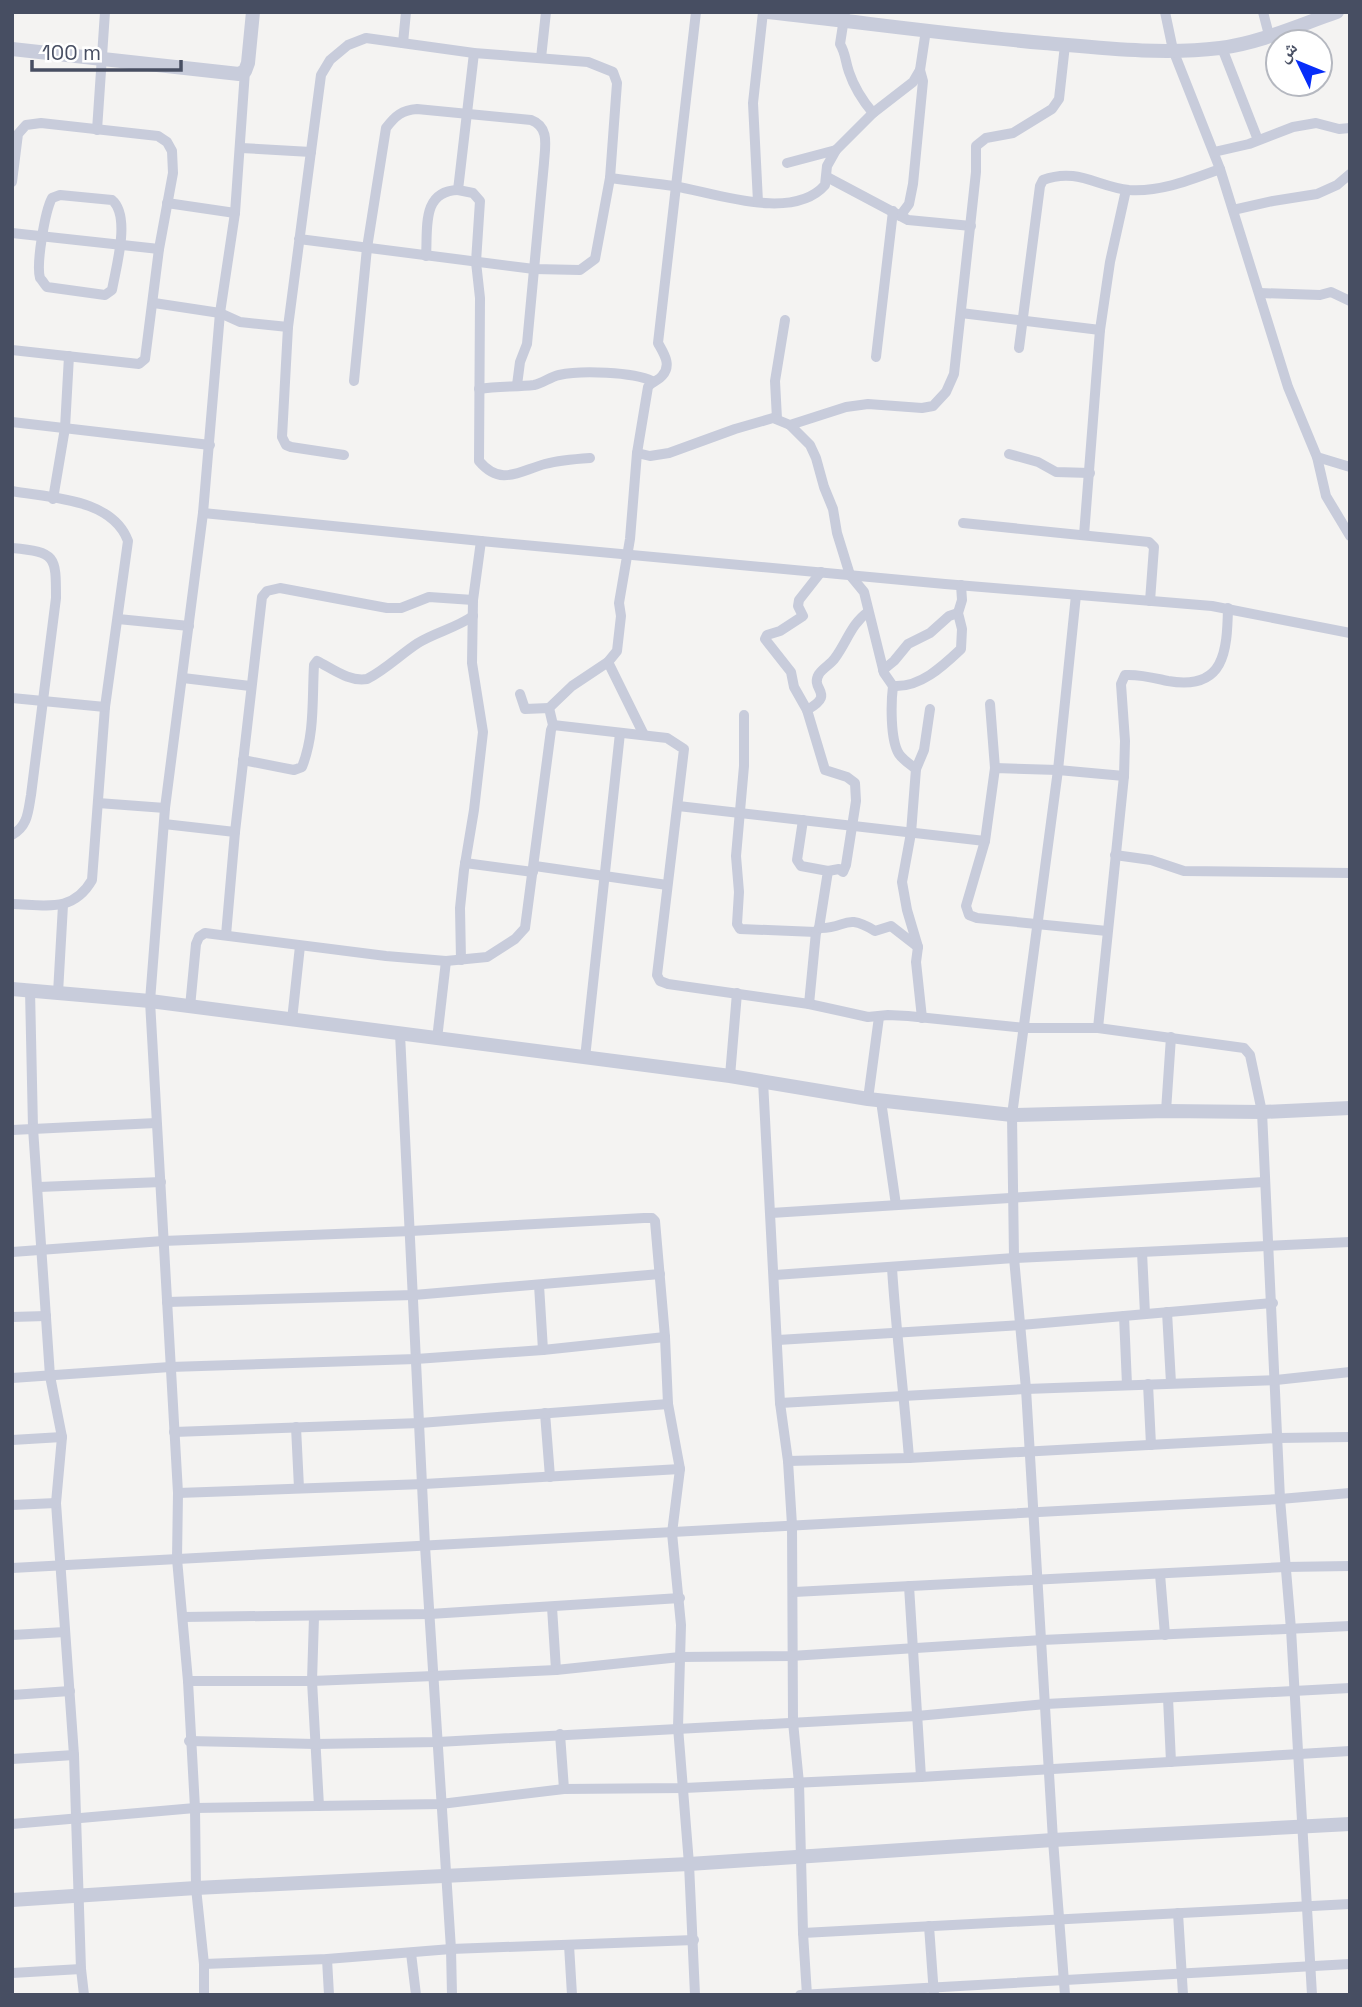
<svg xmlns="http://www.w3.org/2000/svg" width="1362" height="2007" font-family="'Space Grotesk','Noto Naskh Arabic',sans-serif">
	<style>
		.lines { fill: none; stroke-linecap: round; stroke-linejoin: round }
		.minor { stroke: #c8ccdb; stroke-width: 10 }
		.tertiary { stroke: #c8ccdb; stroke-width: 14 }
	</style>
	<rect width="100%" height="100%" fill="#f4f3f2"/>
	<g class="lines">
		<!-- minor -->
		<g class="minor">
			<path d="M845 12 840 44C846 54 845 61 849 72 854 87 862 100 873 113"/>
			<polyline points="1165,12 1173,50 1220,169 1288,387 1317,457 1326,496 1350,536"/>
			<polyline points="1263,12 1269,35"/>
			<polyline points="403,43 406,12"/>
			<polyline points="1222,48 1258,140"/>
			<path d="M474 53 458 190 473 193 480 201 476 262 480 298 479 461C501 487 519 471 545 464 560 460 575 459 590 458"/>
			<polyline points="541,58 546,12"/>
			<polyline points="97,130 105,12"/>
			<polyline points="241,148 311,152"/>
			<polyline points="1214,152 1249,144 1293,127 1316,123 1339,129 1350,128"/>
			<polyline points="787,163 836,150"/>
			<polyline points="827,177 908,220 971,226"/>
			<path d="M610 178C631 181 653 183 674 186 715 193 793 222 825 185L827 166 836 150 873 113 913 82 920 70 926 30"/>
			<polyline points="12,182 18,134 26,125 41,123 158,136 167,142 172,151 173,173 159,249 145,359 139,364 12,350"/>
			<path d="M60 195 112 200C131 216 116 267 112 290L105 295 47 287C46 286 41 279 40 278 36 264 45 211 52 198Z"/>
			<polyline points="758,202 753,103 763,12"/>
			<polyline points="167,203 235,213"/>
			<polyline points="1233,210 1273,201 1317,194 1337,185 1350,174"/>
			<polyline points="900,216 909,204 913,184 923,81 920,70"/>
			<polyline points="12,233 159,249"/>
			<polyline points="299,239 534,269 580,270 595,259 610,178 617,83 613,72 588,62 474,53 366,38 348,45 330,60 321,75 288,327 282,437 286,445 291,447 344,455"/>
			<path d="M426 256C428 229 421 191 458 190"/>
			<polyline points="1260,293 1320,295 1331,292 1350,301"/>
			<polyline points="154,303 220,313 240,322 288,327"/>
			<polyline points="961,313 1100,330"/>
			<path d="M1019 348 1040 186 1043 180C1077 167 1098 187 1129 190 1161 192 1190 180 1220 169"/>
			<polyline points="876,357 893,211"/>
			<path d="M354 381 367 248 386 128C395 116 402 110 417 109L531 120C550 127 545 146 544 163L527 344 520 362 517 385"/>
			<path d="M479 389C497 386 516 387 534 385 543 383 550 377 559 375 581 370 633 372 652 381"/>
			<polyline points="777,419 775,381 785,320"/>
			<polyline points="12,422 210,445"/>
			<path d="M790 425 810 445 816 458 824 487 833 509 837 533 850 575 864 592 884 673 893 686C920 688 943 666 961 649L962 629 958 613 962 600 961 585"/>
			<polyline points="637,453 650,456 669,453 735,429 773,418 790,425 846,407 868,404 922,408 933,406 946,392 954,374 976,172 976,146 986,138 1013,133 1052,109 1059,99 1065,45"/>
			<polyline points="1009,454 1038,462 1056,472 1090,473"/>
			<polyline points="1317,457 1350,467"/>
			<path d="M12 491C50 498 112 498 128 541L105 707 92 880C73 913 46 905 12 904"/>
			<polyline points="53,499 65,428 69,356"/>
			<polyline points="203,513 481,541 945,584 1212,606 1350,633"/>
			<polyline points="963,523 1149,542 1154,547 1150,601"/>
			<polyline points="1084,535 1100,330 1110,262 1126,190"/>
			<path d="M12 548C56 552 56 556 56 598L31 795C28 812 28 826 12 835"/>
			<polyline points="821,572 799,600 798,606 803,616 780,631 767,635 765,639 791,672 794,687 807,710 825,770 847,777 855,783 856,801 846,865 843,872 839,869 828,871"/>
			<polyline points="118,619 189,626"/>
			<polyline points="608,662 644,735"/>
			<polyline points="883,670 894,661 908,644 930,633 949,616 958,613"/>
			<polyline points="183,678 250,686"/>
			<path d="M893 686C891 702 890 740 899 754 903 760 911 765 916 769"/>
			<polyline points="12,698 105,707"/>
			<polyline points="990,704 995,768"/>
			<path d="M549 708 572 686 608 662 617 651 621 616 619 603 630 539 637 453 648 387C652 381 658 381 662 376 672 365 664 354 658 343L696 12"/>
			<path d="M807 710C837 693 809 690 819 674 823 668 831 664 835 658 847 642 851 624 868 612"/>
			<polyline points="744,715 744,766 736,856 739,892 737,924 740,929 816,932"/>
			<polyline points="553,725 667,738 684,749 657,975 660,981 668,984 809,1004 868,1017 888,1015 908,1016 1025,1028 1098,1028 1244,1048 1250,1055 1262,1112 1280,1499 1291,1629 1312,1995"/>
			<path d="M243 760 294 770 302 767C315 734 312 700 314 665L317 661C333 669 349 682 367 679 385 670 401 654 418 643 436 632 456 628 473 616"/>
			<polyline points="98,803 165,808"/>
			<polyline points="678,806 985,841"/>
			<polyline points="803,820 797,860 801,866 828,871 819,928 816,932 809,1004"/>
			<polyline points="164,824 235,832"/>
			<polyline points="1115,855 1151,860 1184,871 1350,873"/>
			<polyline points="465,863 533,872"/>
			<polyline points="535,866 667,885"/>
			<path d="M819 928C847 929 844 912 875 931L891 926 918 947"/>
			<polyline points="1107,931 977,918 969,915 966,906 985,841 995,768 1058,770 1124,776"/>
			<polyline points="226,935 235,832 262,597 267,591 280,588 387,608 401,608 429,597 473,600"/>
			<polyline points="461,960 460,908 464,870 474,810 483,732 472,663 473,600 481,541"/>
			<polyline points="30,990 33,1128 50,1376 62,1437 56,1503 74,1755 81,1969 84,1995"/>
			<polyline points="58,993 63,905"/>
			<polyline points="190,1007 196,944 199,937 205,933 386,956 446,961 487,957 515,939 525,928 551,730 553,725 549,708 525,709 520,694"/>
			<polyline points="922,1018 916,962 918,947 907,910 902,882 911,833 916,769 924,750 930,709"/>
			<polyline points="292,1020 300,946"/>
			<path d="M1098 1028 1124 776 1125 741 1121 684 1125 675C1140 674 1154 678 1168 681 1225 691 1227 651 1228 608"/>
			<polyline points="400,1034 425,1546 451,1949 452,1995"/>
			<polyline points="437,1039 446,961"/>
			<polyline points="585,1058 620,733"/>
			<polyline points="730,1076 737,993"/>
			<polyline points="763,1081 780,1403 788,1461 792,1525 793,1722 799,1783 803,1933 807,1995"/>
			<polyline points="868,1099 879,1017"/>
			<polyline points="881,1101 896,1205"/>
			<polyline points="1166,1111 1171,1037"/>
			<polyline points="12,1130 156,1123"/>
			<polyline points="39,1187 161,1182"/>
			<polyline points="771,1213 1264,1182"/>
			<polyline points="12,1252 163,1241 411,1231 644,1218 652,1218 655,1221 665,1337 668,1404 680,1469 672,1533 681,1625 678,1727 689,1864 695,1995"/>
			<polyline points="1142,1252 1145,1314"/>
			<path d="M892 1268C896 1331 904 1394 909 1458"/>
			<polyline points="775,1275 1014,1258 1350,1242"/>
			<polyline points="539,1285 543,1350"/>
			<polyline points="167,1302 414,1295 660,1274"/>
			<polyline points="1167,1312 1171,1383"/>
			<polyline points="1124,1316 1127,1385"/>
			<polyline points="12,1317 46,1316"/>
			<polyline points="778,1340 1021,1325 1273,1303"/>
			<polyline points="12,1378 170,1367 416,1359 543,1350 665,1337"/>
			<polyline points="1148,1384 1151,1445"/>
			<polyline points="780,1403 1026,1389 1276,1380 1350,1372"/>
			<polyline points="545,1413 550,1477"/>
			<polyline points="296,1427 299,1488"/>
			<polyline points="174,1432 420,1423 668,1404"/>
			<polyline points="12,1440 62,1437"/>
			<polyline points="788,1461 909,1458 1278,1438 1350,1437"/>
			<polyline points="178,1493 424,1484 680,1469"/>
			<polyline points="12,1505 56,1503"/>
			<polyline points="12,1568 1280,1499 1350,1493"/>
			<polyline points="1160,1574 1165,1635"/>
			<polyline points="909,1586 921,1777"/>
			<polyline points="794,1592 1285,1567 1350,1566"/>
			<polyline points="552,1607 556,1670"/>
			<polyline points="183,1617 430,1614 680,1598"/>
			<polyline points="314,1617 312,1681 319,1806"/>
			<polyline points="12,1635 65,1632"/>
			<polyline points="188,1681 312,1681 434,1676 556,1670 680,1657 791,1656 1042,1640 1350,1626"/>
			<polyline points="12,1695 70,1691"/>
			<polyline points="1168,1698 1171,1762"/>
			<polyline points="560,1734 564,1789"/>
			<polyline points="189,1741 315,1744 438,1742 917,1716 1046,1704 1350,1688"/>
			<polyline points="12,1759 74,1755"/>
			<polyline points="12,1824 195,1808 441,1804 564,1789 684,1788 921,1777 1350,1751"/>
			<polyline points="1178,1913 1183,1995"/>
			<polyline points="929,1926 934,1995"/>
			<polyline points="803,1933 1350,1904"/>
			<polyline points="569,1945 572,1995"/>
			<polyline points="411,1953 416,1995"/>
			<polyline points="327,1959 329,1995"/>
			<polyline points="204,1964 327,1959 451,1949 694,1940"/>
			<polyline points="12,1973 81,1969"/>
			<polyline points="204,1995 204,1964 196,1888 195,1808 188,1681 177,1559 178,1493 150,1001 165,808 203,513 220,313 235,213 245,71"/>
			<polyline points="800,1995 1350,1964"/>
			<polyline points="1065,1995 1053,1840 1026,1389 1014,1258 1012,1115 1058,770 1076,595"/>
		</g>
		<!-- tertiary -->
		<g class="tertiary">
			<path d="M768 12C860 22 952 35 1044 43 1102 48 1162 55 1220 48 1260 43 1299 25 1337 12"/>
			<polyline points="12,49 239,74 245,71 248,63 253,12"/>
			<polyline points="12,989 150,1001 730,1076 868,1099 1012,1115 1166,1111 1262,1112 1350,1108"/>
			<polyline points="12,1900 196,1888 689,1864 1053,1840 1350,1824"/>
		</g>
	</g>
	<!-- border -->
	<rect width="1362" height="2007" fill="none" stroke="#474e62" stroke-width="28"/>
	<!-- north arrow -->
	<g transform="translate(1299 63) rotate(313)"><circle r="33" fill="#ffffff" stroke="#b5b8c0" stroke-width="2"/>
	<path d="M0-5L12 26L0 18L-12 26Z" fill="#072df9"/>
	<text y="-10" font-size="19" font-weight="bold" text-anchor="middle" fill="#474e62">ش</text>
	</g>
	<!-- scale -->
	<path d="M32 60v10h149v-10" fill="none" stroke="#474e62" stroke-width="3.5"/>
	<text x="42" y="60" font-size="21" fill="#474e62" stroke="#ffffff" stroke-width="5" paint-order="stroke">100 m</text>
</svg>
